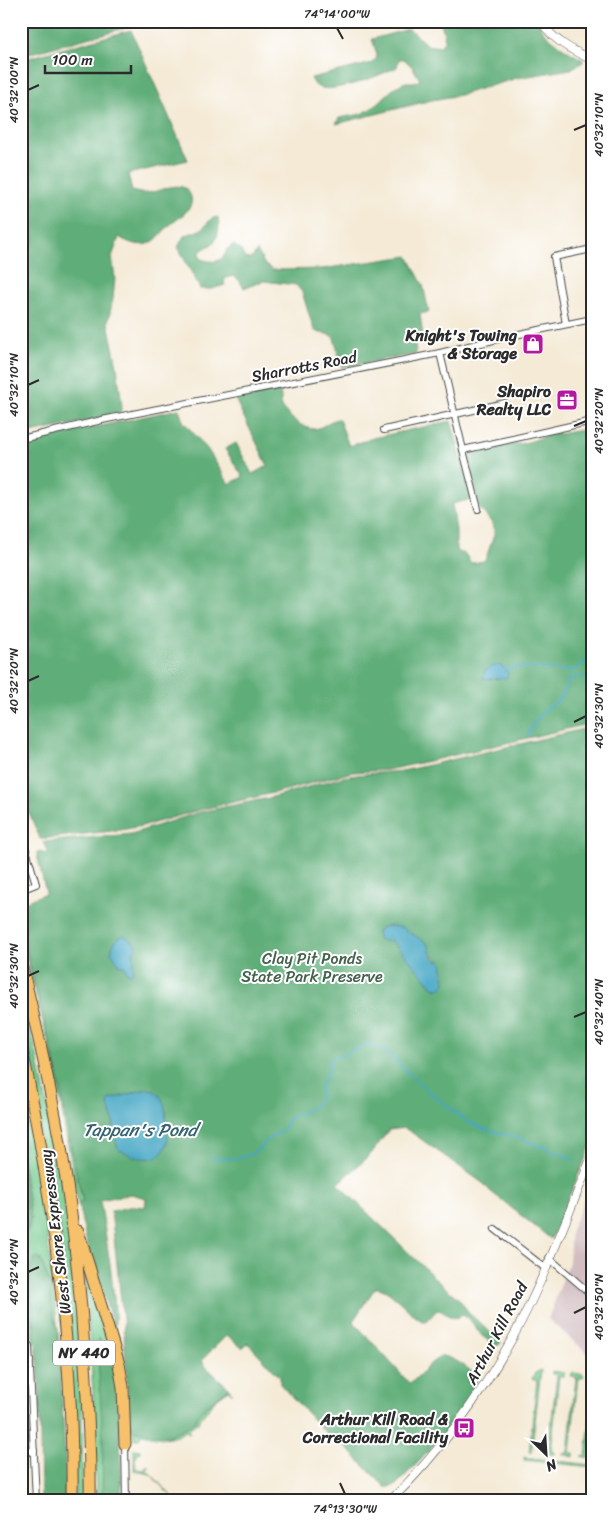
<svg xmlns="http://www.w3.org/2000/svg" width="613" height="1522" font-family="Sriracha,sans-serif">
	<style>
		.industrial { fill: #d2bec2 }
		.green { fill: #73c98d; stroke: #4f7a5c }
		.forest { fill: #5ead78; stroke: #446c52; fill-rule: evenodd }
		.water { fill: #46a7c5; stroke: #386978 }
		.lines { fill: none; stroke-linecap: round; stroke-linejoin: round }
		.stream { stroke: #46a7c5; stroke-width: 2 }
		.minor-casing { stroke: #494845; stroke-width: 8 }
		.tertiary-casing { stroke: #494845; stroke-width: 9 }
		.motorway-casing { stroke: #494845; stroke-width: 13 }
		.minor { stroke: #fff; stroke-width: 6 }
		.tertiary { stroke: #fff; stroke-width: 8 }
		.motorway { stroke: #f6c16b; stroke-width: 11 }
		.ticks { fill: none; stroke: #2b2b2b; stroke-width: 2 }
		.labels { text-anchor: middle; stroke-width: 4; stroke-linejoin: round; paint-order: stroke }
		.shield { fill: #fff; stroke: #6b6b6b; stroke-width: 1 }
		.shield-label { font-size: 15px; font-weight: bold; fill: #2b2b2b }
		.poi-label { font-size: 16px; font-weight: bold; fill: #2b2b2b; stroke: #fff; text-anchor: end }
		.street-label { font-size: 16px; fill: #2b2b2b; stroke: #fff }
		.park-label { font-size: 16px; fill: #44624d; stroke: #fff }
		.water-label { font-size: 18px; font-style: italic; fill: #376370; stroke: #fff }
		.neatline { fill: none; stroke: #2b2b2b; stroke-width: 2 }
		.ticks-label { font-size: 12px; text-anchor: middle; fill: #2b2b2b }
	</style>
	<rect width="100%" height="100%" fill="#fff"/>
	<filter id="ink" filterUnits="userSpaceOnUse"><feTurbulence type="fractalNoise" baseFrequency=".02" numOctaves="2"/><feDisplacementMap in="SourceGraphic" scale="10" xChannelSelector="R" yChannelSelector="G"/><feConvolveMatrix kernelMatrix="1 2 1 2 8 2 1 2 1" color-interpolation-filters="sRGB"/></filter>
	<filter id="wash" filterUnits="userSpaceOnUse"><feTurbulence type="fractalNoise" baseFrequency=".0096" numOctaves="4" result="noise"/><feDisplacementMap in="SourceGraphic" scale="20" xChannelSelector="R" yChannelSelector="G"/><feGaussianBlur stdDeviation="1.12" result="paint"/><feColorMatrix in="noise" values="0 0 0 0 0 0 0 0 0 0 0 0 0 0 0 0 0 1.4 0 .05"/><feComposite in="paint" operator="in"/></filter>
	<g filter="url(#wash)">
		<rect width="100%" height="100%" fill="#f4ead6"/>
		<!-- industrial -->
		<polygon class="industrial" points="592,1180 592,1357 548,1319 569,1262 571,1230"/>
		<!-- green -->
		<g class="green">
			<polygon points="21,930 58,1074 73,1158 83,1202 78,1203 55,1071 21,937"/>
			<path d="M21 988C41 1070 58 1153 69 1237 80 1324 84 1413 82 1501H75L74 1432 33 1078 21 1023Z"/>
			<polygon points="21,1072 44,1209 58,1330 53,1314 50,1284 29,1269 35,1343 23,1343 21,1341 21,1233 28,1230 31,1219 21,1155"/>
			<polygon points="85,1272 116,1367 122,1501 96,1501 93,1391"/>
			<polygon points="541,1370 532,1447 532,1452 529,1452 537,1381 532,1379 535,1373"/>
			<polygon points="552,1371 565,1373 564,1376 559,1376 551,1451 555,1452 555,1454 548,1454 557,1375 552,1374"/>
			<polygon points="572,1373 583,1374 584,1375 583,1378 578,1378 570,1453 574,1454 574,1457 562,1454 567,1453 568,1451 576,1377 571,1376"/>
			<path d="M229 1388 232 1394 229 1390 215 1400 198 1422 189 1429 190 1434 186 1431C167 1441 161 1438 141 1434L139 1439H134L133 1430 168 1436 195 1421 204 1408Z"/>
			<polygon points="592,1405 592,1431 589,1456 592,1456 592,1459 581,1456 586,1455"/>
			<polygon points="134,1449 140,1450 140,1453 137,1453 137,1457 135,1458 136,1469 145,1470 146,1466 150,1466 147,1470 176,1501 150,1474 134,1471"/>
			<polygon points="524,1457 592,1465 592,1467 524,1460"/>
		</g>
		<!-- forest -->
		<g class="forest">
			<polygon points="21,21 150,21 21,56"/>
			<path d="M444 21H537C547 40 565 49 583 60V62L571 69 517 78 460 95 432 100 336 124 339 118C347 116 356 116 363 113 378 107 387 91 401 84 407 80 414 84 420 80L413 68 404 59H399L397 67C381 75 335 94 318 87 314 85 313 82 311 78L372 63 376 59 377 55 372 39 409 29 427 45 440 47 445 40 441 22Z"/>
			<path d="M131 30 188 160 128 174 132 191C137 192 141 194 147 193 160 192 185 176 191 197 195 210 176 219 169 226 163 231 158 239 152 242 142 248 128 243 119 237L112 257 115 278 113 299 108 322 117 366 122 406 120 413 116 415 21 435V60Z"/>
			<path d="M218 217C220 227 219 237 212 244 207 248 202 248 199 254L201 259C213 263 223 263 227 249L233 245 240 249 246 259 252 258 257 251 265 265 273 270 322 269 408 256 423 285 429 312 420 314 423 337 421 341 415 343 416 354 342 367 334 338C329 332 320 335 314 330L302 292 296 285 264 281 244 288 239 280 234 276 226 278 224 282 225 285 212 289H200L178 247 184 236 202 229 212 218Z"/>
			<path d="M277 389C284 395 279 400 282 407 287 416 303 429 314 429 324 428 330 419 339 419L349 446 373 438 451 421 473 499 452 504 456 530V550L457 552C471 554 464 557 472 563L484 561 486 558 494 535V529L491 522 479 507 467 454C481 442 507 447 524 443 535 441 545 435 557 432L560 434 592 428V723L429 761 387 770 354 772 337 776 286 790 199 810 147 825 121 830 40 839 21 793V478L24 477 21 472V443L179 409 183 421 208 450 229 484 243 477 225 449 236 443 252 474 268 466 234 397Z"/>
			<path d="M592 727V897L589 903 592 907V1143L551 1239 490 1191 484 1184 411 1132 404 1128 389 1130 371 1154 338 1184 441 1284 459 1299 470 1314 501 1342 500 1344 496 1346 482 1336 470 1320 463 1315C452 1321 449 1315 439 1310L436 1311 427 1321H422C409 1314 389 1286 375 1288L353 1321 410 1384 431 1363 441 1356C452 1356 469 1368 476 1376 481 1401 414 1467 396 1485L389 1487H385L344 1445H337L280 1384V1377L248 1343 242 1348 227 1335 202 1360 204 1365 229 1388 204 1408 191 1425 168 1436 130 1430 123 1318 111 1211 134 1206 145 1207 146 1198 131 1194 100 1200C103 1219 120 1318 114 1329L87 1243 78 1203 83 1201 73 1158 58 1074 21 930 22 903 46 893 37 855V852H40L45 854 47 851 43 842 131 834 200 812 269 798 343 777 365 774 402 771 438 763ZM389 926 428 944C430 955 432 954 438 962 441 967 443 976 445 982L442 988H434L392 941 377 932 383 927ZM124 936 136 944C133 952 133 963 133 972L127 973 126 968 111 952C113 944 115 938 124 936ZM146 1089 154 1090 166 1111V1146L113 1129C115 1117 107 1110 109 1100Z"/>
			<polygon points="21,1155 31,1219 28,1230 21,1233"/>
			<polygon points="35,1258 39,1258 41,1260 50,1284 53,1314 58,1330 65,1455 65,1501 41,1501 39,1373 29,1269"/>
			<polygon points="99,1338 118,1379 122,1501 102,1501 103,1442 98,1358"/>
		</g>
		<!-- water -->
		<g class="water">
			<polygon points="500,665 508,672 507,678 483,679 484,672 490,667"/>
			<polygon points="389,926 401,927 428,944 432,957 437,961 440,960 442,962 445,982 442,988 434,988 392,941 384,941 378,938 377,932 383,927"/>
			<path d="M124 935 138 946 133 951 134 962 133 972 130 974 127 973 126 968 118 963 111 952C113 944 115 938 124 935Z"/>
			<path d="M147 1089C152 1090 156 1091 160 1096 166 1103 166 1114 166 1123 167 1130 169 1139 166 1146 157 1167 132 1157 118 1149L113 1129 114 1122 108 1105 109 1100Z"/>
		</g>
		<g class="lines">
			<!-- stream -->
			<g class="stream">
				<polyline points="505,669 520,667 569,671 574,670 588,660 592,660"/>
				<polyline points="528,735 535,721 545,710 556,703 566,690 569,679 592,675"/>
				<path d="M211 1158C228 1159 247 1160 260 1148 268 1140 271 1135 282 1132L290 1117 304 1112 318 1103 320 1098 322 1082 327 1076 330 1059C335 1056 341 1057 346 1054 357 1047 366 1042 380 1047L428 1091 466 1121 484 1129 519 1138 574 1159"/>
			</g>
		</g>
	</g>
	<g filter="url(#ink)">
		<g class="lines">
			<!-- minor casing -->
			<g class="minor-casing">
				<g id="minor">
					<polyline points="566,324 554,257 592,249"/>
					<polyline points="440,353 463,450 478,509"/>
					<polyline points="384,430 505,403"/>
					<polyline points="21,439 102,420 440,353 510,336 592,319"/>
					<polyline points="463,450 592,421"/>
					<polyline points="21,833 36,884 21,890"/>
					<polyline points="495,1229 545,1268"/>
					<polyline points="549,1258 592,1295"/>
					<polyline points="29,1346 36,1501"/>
					<polyline points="21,1351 30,1361"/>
					<polyline points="125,1444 126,1501"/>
					<polyline points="21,1451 34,1451"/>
				</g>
			</g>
			<!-- tertiary casing -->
			<g class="tertiary-casing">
				<g id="tertiary">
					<path d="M541 21C553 41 572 50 592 60"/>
					<path d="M390 1501C439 1453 480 1397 513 1337 544 1280 567 1217 592 1156"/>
				</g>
			</g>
			<!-- motorway casing -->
			<g class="motorway-casing">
				<g id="motorway">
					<path d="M21 964C41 1044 59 1124 70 1206 77 1258 82 1311 85 1364 88 1410 91 1455 90 1501"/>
					<path d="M21 1045C53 1195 74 1347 72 1501"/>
					<polyline points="78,1231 119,1364 123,1387 125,1444"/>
				</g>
			</g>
			<!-- minor -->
			<use href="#minor" class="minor"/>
			<!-- tertiary -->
			<use href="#tertiary" class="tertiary"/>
			<!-- motorway -->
			<use href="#motorway" class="motorway"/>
		</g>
	</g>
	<!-- ticks -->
	<path class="ticks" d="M337 28 343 39M28 90 39 85M574 130 586 125M28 385 39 380M574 426 586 421M28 681 39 676M574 722 586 716M28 976 39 971M574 1017 586 1012M28 1272 39 1267M574 1313 586 1307M340 1483 345 1494"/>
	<!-- icons -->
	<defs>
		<g id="shop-square" transform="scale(1.125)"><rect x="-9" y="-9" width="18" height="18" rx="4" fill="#b5179e" stroke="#fff"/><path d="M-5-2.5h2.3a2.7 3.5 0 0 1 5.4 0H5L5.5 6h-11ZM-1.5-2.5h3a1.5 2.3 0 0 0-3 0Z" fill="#fff"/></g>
		<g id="office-square" transform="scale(1.125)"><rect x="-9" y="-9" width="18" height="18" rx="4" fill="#b5179e" stroke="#fff"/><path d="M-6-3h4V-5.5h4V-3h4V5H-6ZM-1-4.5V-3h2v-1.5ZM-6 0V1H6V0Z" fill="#fff"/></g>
		<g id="bus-square" transform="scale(1.125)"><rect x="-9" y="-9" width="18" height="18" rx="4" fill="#b5179e" stroke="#fff"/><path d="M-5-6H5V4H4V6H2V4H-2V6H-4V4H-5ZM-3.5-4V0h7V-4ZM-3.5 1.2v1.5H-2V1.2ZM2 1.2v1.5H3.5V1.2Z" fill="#fff"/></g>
	</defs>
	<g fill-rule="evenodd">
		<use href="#shop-square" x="533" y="344"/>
		<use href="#office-square" x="567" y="400"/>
		<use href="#bus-square" x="464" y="1428"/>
	</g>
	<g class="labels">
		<!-- shield labels -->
		<rect class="shield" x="53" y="1340.5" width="62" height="25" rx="4"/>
		<g class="shield-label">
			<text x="84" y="1358">NY 440</text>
		</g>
		<!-- poi labels -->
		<g class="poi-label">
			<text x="517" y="341">Knight's Towing<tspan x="517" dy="18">&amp; Storage</tspan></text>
			<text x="551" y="397">Shapiro<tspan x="551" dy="18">Realty LLC</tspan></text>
			<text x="448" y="1425">Arthur Kill Road &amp;<tspan x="448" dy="18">Correctional Facility</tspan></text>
		</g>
		<!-- street labels -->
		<g class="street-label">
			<text transform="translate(304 366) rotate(-11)" y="6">Sharrotts Road</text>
			<text transform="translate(55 1232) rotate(-97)" y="6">West Shore Expressway</text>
			<text transform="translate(496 1333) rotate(-62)" y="6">Arthur Kill Road</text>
		</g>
		<!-- park labels -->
		<g class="park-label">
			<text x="312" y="964">Clay Pit Ponds<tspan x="312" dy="18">State Park Preserve</tspan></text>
		</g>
		<!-- water labels -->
		<g class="water-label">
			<text x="140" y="1136">Tappan's Pond</text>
		</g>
	</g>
	<!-- margin -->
	<rect width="613" height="1522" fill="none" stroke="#fff" stroke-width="55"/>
	<!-- north arrow -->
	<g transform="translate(546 1454) rotate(155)" stroke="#ffffff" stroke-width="4" paint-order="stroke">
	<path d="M0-4L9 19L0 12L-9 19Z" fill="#2b2b2b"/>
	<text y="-8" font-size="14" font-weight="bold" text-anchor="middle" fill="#2b2b2b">N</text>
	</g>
	<!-- scale -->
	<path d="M45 65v8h86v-8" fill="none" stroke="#2b2b2b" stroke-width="2.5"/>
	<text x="52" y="65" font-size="15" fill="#2b2b2b" stroke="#ffffff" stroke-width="4" paint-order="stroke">100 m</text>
	<rect x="28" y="28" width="558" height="1466" class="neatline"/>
	<g class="ticks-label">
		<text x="337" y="18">74°14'00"W</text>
		<text transform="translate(14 90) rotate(-90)" y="4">40°32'00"N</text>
		<text transform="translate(599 125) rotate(-90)" y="4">40°32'10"N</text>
		<text transform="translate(14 385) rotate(-90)" y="4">40°32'10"N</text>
		<text transform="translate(599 421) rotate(-90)" y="4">40°32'20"N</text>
		<text transform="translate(14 681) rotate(-90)" y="4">40°32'20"N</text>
		<text transform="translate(599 716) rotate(-90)" y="4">40°32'30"N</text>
		<text transform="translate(14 976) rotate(-90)" y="4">40°32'30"N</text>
		<text transform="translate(599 1012) rotate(-90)" y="4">40°32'40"N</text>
		<text transform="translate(14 1272) rotate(-90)" y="4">40°32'40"N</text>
		<text transform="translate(599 1307) rotate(-90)" y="4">40°32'50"N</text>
		<text x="345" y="1513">74°13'30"W</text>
	</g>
</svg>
